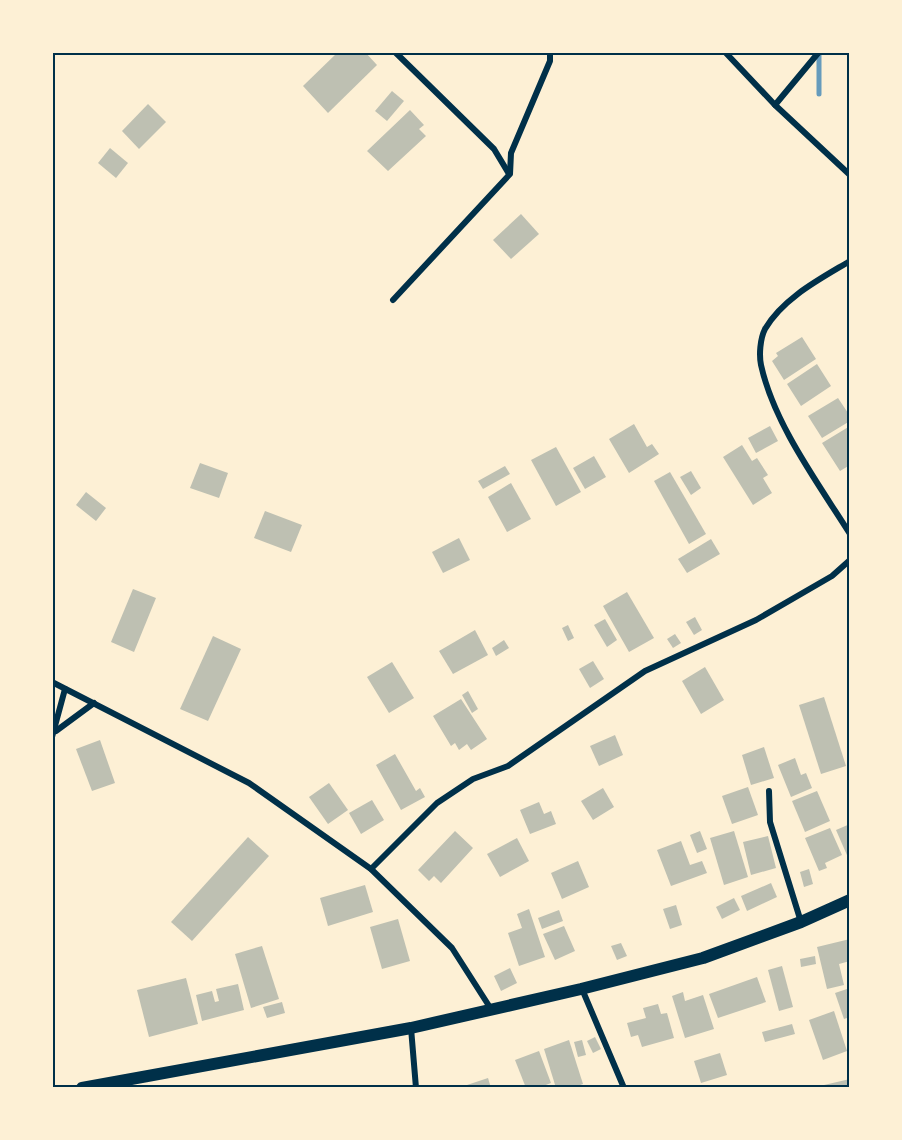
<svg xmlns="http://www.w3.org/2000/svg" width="902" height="1140" font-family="'IBM Plex Sans',sans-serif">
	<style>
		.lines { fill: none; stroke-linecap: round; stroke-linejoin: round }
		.stream { stroke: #669bbc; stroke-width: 5 }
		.building { fill: #bec0b2 }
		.minor { stroke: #003049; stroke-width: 6 }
		.secondary { stroke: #003049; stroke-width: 12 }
		.neatline { fill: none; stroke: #003049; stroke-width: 2 }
	</style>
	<rect width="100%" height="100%" fill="#fdf0d5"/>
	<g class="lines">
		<!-- stream -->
		<polyline class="stream" points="819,52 819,94"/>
	</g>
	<!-- building -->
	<g class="building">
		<polygon points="338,52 365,52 377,65 328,113 303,86"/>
		<polygon points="392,91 404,101 387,121 375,111"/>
		<polygon points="148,104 166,122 139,149 122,131"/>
		<polygon points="410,110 424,125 419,129 426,136 388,171 367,151"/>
		<polygon points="110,148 128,163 116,178 98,163"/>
		<polygon points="521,214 539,234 511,259 493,240"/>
		<polygon points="802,337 816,359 784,380 772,361 778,356 776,353"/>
		<polygon points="817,364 831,386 801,406 787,384"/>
		<polygon points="838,398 850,416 850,421 822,438 808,416"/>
		<polygon points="634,424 647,447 652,444 659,454 629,473 609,439"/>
		<polygon points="770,426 778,441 756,453 748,438"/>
		<polygon points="850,426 850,458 848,459 850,465 840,471 822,443"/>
		<polygon points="742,445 752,461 757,458 768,475 763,478 772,493 753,505 723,457"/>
		<polygon points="556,447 581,492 556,506 531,460"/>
		<polygon points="594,456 606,477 585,489 573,468"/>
		<polygon points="200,463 228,473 219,498 190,488"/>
		<polygon points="505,466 510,474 483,489 478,481"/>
		<polygon points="691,471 701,488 691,495 680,477"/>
		<polygon points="670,472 706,534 689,544 654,481"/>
		<polygon points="511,483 531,519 507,532 488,497"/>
		<polygon points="86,492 106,508 96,521 76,505"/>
		<polygon points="265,511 302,525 291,552 254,538"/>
		<polygon points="459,538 470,560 443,573 432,552"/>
		<polygon points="711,539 720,554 687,573 678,559"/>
		<polygon points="133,589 156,598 134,652 111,642"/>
		<polygon points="627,592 654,638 629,652 603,606"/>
		<polygon points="695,617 702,630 694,635 686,622"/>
		<polygon points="605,619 617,640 607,647 594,625"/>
		<polygon points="568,625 574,638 568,641 562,628"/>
		<polygon points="475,630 488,655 453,674 439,651"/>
		<polygon points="675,634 681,643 673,648 667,639"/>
		<polygon points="213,636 241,649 208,721 180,709"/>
		<polygon points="504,640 509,648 496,656 492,648"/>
		<polygon points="593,661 604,679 590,688 579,669"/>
		<polygon points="392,662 414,698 389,713 367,677"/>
		<polygon points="705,667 724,700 701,714 682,681"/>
		<polygon points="468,691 478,709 472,713 462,695"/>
		<polygon points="824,697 846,766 821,774 799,705"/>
		<polygon points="461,699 487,739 471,750 467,744 459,750 455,743 451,746 433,716"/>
		<polygon points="615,735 623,755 599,766 590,746"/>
		<polygon points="100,740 115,783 92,791 76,749"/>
		<polygon points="764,747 774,778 751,785 742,755"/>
		<polygon points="395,754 416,791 420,788 425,797 401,810 376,765"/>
		<polygon points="795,758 801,775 806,773 812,788 791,797 778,765"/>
		<polygon points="329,783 348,810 328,824 309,797"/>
		<polygon points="748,787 758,815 732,824 722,796"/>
		<polygon points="603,788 614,807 593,820 581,801"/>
		<polygon points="817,791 830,821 805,832 792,801"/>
		<polygon points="372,800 384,820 361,834 349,813"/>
		<polygon points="539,802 544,814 551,811 556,824 530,834 520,810"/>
		<polygon points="850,824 850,862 836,830"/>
		<polygon points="830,828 842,855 825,863 827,868 819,871 805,838"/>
		<polygon points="455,831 473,848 441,883 434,876 429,881 418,870"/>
		<polygon points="700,831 707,849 697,853 690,835"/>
		<polygon points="734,831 748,877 724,885 710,838"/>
		<polygon points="768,836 776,868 751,875 743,842"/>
		<polygon points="248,837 269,856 192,941 171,922"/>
		<polygon points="517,838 529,861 500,877 487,854"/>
		<polygon points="681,841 690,865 702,861 707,873 671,886 657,850"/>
		<polygon points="578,861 589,887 562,899 551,873"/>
		<polygon points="809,869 813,884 804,887 800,872"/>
		<polygon points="771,883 777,897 747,911 741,896"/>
		<polygon points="365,885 373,912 328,926 320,898"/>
		<polygon points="734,898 740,910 722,919 716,907"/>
		<polygon points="676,905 682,925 670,929 663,909"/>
		<polygon points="529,909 545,957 519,966 508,933 522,928 517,914"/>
		<polygon points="559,910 563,921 542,929 538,918"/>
		<polygon points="398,919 410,961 382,969 370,927"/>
		<polygon points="564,926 575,951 555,960 543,934"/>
		<polygon points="850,939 850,961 839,964 844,985 827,989 817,947"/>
		<polygon points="621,943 627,956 617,960 611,946"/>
		<polygon points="262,946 279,999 251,1008 235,954"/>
		<polygon points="815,956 816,964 801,967 800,959"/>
		<polygon points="782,966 793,1007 779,1011 768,970"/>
		<polygon points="510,968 517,983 501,991 494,976"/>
		<polygon points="757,977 766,1002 718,1018 709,994"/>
		<polygon points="186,978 198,1024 149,1037 137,990"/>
		<polygon points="238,984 244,1010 202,1021 196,995 212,991 215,1002 219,1001 216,989"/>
		<polygon points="850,988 850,1017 844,1019 835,993"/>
		<polygon points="683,992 685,1001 703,995 714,1029 685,1038 672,996"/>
		<polygon points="282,1002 285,1013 267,1018 263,1007"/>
		<polygon points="658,1004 661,1014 667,1013 674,1038 642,1047 638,1035 631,1037 627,1023 646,1018 643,1008"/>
		<polygon points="834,1011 847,1051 823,1060 809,1020"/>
		<polygon points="792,1024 795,1034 765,1042 762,1032"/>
		<polygon points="595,1037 601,1049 593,1053 587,1041"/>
		<polygon points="569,1040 583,1084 572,1088 556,1088 544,1049"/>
		<polygon points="582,1040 586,1055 578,1057 574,1042"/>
		<polygon points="539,1051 551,1083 538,1088 526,1088 515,1060"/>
		<polygon points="720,1053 727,1075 701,1083 694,1061"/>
		<polygon points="488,1078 491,1088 461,1088 461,1087"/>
		<polygon points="850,1079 850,1088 825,1088 824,1085"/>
	</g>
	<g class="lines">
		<!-- minor -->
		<g class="minor">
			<polyline points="395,52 494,149 509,174"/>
			<polyline points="725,52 775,105 850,175"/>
			<polyline points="775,105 819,52"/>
			<path d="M850 261C820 279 783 298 765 329 760 339 759 355 761 365 774 424 818 483 850 534"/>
			<polyline points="393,300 510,174 511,153 550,61 550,52"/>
			<polyline points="52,682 249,783 371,869 452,948 491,1009"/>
			<polyline points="56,731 94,703"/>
			<polyline points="52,737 65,689"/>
			<polyline points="769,791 770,822 801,922"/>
			<polyline points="371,869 437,803 473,779 508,766 645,671 756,620 832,576 850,560"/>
			<polyline points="582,989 624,1088"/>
			<polyline points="411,1028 416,1088"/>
		</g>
		<!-- secondary -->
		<polyline class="secondary" points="82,1088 411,1028 581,989 703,958 801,922 850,900"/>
	</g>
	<!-- border -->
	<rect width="902" height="1140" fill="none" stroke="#fdf0d5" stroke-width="108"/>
	<rect x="54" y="54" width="794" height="1032" class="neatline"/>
</svg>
